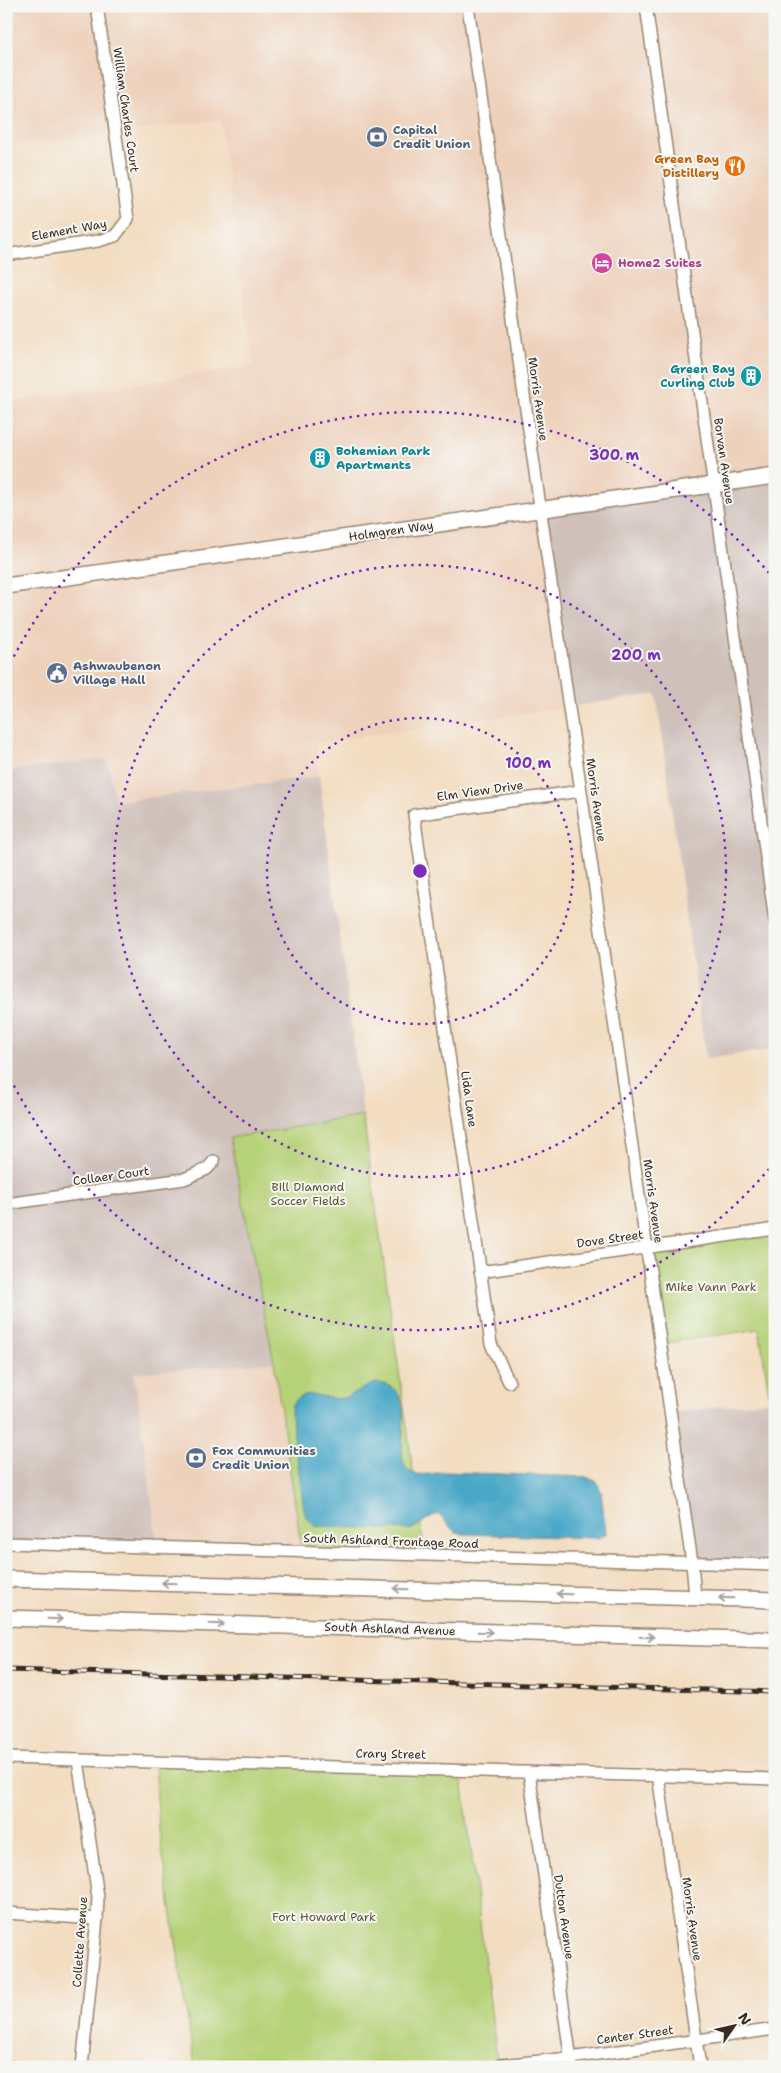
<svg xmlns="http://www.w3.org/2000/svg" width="781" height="2073" font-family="'Shantell Sans',sans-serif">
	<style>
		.built { fill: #eed1bb }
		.industrial { fill: #cfc0ba }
		.green { fill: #b6d278; stroke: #787e4b }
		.water { fill: #48a7c7; stroke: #426872 }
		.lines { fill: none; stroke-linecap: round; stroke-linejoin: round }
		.street-casing { stroke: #978470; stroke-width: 14 }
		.secondary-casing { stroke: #978470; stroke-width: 18 }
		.street { stroke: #fff; stroke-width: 11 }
		.secondary { stroke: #fff; stroke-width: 15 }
		.rail-casing { stroke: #3b2a1e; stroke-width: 5 }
		.rail { stroke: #f6f6f2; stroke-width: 3; stroke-dasharray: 9; stroke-linecap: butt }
		.oneway { stroke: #a79f9a }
		.ring { fill: none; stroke: #7b2cbf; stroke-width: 2.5; stroke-dasharray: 2.5 5 }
		.labels { text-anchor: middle; stroke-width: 4; stroke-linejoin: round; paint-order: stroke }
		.street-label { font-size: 12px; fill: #3b2a1e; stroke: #f6f6f2 }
		.service-label { font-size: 12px; font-weight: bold; fill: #4e5e75; stroke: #f6f6f2; text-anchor: start }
		.food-label { font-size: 12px; font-weight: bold; fill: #c56008; stroke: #f6f6f2; text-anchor: end }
		.hotel-label { font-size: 12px; font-weight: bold; fill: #b23c85; stroke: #f6f6f2; text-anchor: start }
		.culture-label { font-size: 12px; font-weight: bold; fill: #0d838f; stroke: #f6f6f2; text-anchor: end }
		.park-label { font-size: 12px; fill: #5a5434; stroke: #f6f6f2 }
		.centre { fill: #7b2cbf; stroke: #f6f6f2; stroke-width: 2.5 }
		.ring-label { font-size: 15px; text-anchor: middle; font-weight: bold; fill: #7b2cbf; stroke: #f6f6f2; stroke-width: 4; stroke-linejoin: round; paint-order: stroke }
	</style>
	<rect width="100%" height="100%" fill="#f6f6f2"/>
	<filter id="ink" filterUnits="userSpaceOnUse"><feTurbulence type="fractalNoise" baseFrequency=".02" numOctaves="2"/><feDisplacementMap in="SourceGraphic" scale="10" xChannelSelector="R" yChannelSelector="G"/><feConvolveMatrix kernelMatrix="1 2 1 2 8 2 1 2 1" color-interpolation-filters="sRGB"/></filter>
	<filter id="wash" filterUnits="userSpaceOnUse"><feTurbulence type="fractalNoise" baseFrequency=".0096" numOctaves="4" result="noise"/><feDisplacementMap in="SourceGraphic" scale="20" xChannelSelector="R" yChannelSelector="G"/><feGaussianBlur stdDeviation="1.12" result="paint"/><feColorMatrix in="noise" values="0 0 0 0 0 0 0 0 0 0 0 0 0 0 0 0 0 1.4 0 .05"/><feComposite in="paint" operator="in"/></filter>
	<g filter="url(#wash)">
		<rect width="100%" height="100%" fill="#f3ddc1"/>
		<!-- built -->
		<g class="built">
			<polygon points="6,6 775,6 775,476 568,707 316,743 319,776 116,802 107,759 6,771 6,403 254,366 252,360 220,120 6,146"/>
			<polygon points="274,1362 302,1552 158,1547 134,1373"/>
		</g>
		<!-- industrial -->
		<g class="industrial">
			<polygon points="775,476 775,1049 706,1059 656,694 568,707 540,510"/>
			<polygon points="107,759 116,802 319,776 363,1116 230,1138 274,1362 134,1373 158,1547 6,1543 6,771"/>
			<polygon points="775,1400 775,1565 692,1563 670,1413"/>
		</g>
		<!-- green -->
		<g class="green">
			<polygon points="363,1116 425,1555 302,1552 274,1362 230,1138"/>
			<polygon points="775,1229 775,1400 770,1400 759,1329 660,1344 646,1248"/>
			<polygon points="155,1761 461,1770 498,2067 195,2067 159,1830"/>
		</g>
		<!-- water -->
		<path class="water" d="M376 1383C426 1385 388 1460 410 1472 420 1477 434 1473 444 1472L586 1477 597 1482 601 1491 606 1534 597 1538 464 1534 454 1531 438 1514C426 1517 421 1527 409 1530L315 1526 306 1517 304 1509 291 1414 292 1404C309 1384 323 1402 343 1398 355 1395 364 1386 376 1383Z"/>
	</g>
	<g filter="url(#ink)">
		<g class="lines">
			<!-- street casing -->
			<g class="street-casing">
				<g id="street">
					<polyline points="468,6 692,1563 695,1597"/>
					<polyline points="646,6 775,920"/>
					<polyline points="6,255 98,241 115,236 128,219 97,6"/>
					<polyline points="6,1204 184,1179 207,1169 214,1161"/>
					<polyline points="480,1272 775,1229"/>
					<polyline points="509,1382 491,1344 414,815 580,791"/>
					<polyline points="6,1543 775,1565"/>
					<polyline points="6,1758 775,1779"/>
					<polyline points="78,1760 98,1897 97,1919 82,2067"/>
					<polyline points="529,1772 572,2067"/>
					<polyline points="658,1775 700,2067"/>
					<polyline points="6,1913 97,1919"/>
					<polyline points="500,2065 570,2058 775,2029"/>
					<polyline points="6,2066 12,2067"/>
				</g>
			</g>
			<!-- secondary casing -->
			<g class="secondary-casing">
				<g id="secondary">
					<polyline points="6,586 775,476"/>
					<polyline points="6,1579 775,1600"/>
					<polyline points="6,1618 775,1640"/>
				</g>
			</g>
			<!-- street -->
			<use href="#street" class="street"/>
			<!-- secondary -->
			<use href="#secondary" class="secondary"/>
			<!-- rail casing -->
			<g class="rail-casing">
				<polyline id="rail" points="6,1670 775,1692"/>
			</g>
			<!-- rail -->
			<use href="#rail" class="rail"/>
		</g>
		<!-- one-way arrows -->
		<defs><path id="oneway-shaft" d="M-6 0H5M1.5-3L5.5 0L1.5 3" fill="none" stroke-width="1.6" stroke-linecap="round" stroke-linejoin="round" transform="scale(1.25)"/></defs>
		<g class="oneway">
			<use href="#oneway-shaft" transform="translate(169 1583) rotate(-178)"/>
			<use href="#oneway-shaft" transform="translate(401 1589) rotate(-178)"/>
			<use href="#oneway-shaft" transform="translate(564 1594) rotate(-178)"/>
			<use href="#oneway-shaft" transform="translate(726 1598) rotate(-178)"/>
			<use href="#oneway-shaft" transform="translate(55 1619) rotate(2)"/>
			<use href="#oneway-shaft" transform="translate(217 1624) rotate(2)"/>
			<use href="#oneway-shaft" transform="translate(485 1632) rotate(2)"/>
			<use href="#oneway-shaft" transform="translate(647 1637) rotate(2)"/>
		</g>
	</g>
	<!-- distance rings -->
	<g class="ring">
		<circle cx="420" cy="871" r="153"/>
		<circle cx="420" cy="871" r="306"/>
		<path d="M774 1163A459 459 0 0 1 7 1072M7 670A459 459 0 0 1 774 579"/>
	</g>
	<!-- icons -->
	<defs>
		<g id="bank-disc" transform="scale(1.125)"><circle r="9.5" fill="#5c6f8a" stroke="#f6f6f2"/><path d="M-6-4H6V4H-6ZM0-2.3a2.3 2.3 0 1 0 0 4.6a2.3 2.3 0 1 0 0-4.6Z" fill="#fff"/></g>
		<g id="restaurant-disc" transform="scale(1.125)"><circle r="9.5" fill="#e8710a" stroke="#f6f6f2"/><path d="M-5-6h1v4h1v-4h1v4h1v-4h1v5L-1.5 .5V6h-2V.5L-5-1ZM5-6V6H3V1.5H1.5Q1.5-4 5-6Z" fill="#fff"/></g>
		<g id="hotel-disc" transform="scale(1.125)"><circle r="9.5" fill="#d1479c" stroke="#f6f6f2"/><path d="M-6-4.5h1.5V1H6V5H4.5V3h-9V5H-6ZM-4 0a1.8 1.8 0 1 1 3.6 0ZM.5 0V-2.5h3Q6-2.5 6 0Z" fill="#fff"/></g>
		<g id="building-disc" transform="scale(1.125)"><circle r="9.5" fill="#0f9aa8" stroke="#f6f6f2"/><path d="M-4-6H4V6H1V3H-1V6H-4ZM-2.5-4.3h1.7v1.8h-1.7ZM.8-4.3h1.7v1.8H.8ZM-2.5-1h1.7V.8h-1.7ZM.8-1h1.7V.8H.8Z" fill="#fff"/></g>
		<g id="civic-disc" transform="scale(1.125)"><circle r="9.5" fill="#5c6f8a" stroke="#f6f6f2"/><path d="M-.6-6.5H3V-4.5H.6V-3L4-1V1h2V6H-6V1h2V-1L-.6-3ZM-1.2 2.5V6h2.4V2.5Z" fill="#fff"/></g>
	</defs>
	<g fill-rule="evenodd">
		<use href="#bank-disc" x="377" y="137"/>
		<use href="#restaurant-disc" x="735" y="166"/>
		<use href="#hotel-disc" x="602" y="263"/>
		<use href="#building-disc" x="751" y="376"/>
		<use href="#building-disc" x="320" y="458"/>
		<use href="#civic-disc" x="57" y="673"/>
		<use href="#bank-disc" x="196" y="1458"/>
	</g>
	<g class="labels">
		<!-- street labels -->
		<g class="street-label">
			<text transform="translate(126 110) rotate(82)" y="4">William Charles Court</text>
			<text transform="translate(69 230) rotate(-10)" y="4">Element Way</text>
			<text transform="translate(538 399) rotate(82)" y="4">Morris Avenue</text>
			<text transform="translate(724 461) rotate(82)" y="4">Borvan Avenue</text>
			<text transform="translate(391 531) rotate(-8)" y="4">Holmgren Way</text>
			<text transform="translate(480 791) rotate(-8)" y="4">Elm View Drive</text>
			<text transform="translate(596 800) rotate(82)" y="4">Morris Avenue</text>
			<text transform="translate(469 1099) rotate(82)" y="4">Lida Lane</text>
			<text transform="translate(111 1176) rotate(-8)" y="4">Collaer Court</text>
			<text transform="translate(653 1201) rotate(82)" y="4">Morris Avenue</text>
			<text transform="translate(610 1239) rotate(-8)" y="4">Dove Street</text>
			<text transform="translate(391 1541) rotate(2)" y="4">South Ashland Frontage Road</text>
			<text transform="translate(390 1629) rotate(2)" y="4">South Ashland Avenue</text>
			<text transform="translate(391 1754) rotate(1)" y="4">Crary Street</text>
			<text transform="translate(564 1917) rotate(82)" y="4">Dutton Avenue</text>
			<text transform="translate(692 1919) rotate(82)" y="4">Morris Avenue</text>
			<text transform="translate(80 1942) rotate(-86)" y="4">Collette Avenue</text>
			<text transform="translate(635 2035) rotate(-8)" y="4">Center Street</text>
		</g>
		<!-- service labels -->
		<g class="service-label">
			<text x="393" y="134">Capital<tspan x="393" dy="14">Credit Union</tspan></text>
			<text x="73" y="670">Ashwaubenon<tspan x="73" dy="14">Village Hall</tspan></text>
			<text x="212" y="1455">Fox Communities<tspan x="212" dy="14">Credit Union</tspan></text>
		</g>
		<!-- food labels -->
		<g class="food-label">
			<text x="719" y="163">Green Bay<tspan x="719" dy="14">Distillery</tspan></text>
		</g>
		<!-- hotel labels -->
		<g class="hotel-label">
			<text x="618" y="267">Home2 Suites</text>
		</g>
		<!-- culture labels -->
		<g class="culture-label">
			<text x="735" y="373">Green Bay<tspan x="735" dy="14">Curling Club</tspan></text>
			<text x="336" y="455" text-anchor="start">Bohemian Park<tspan x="336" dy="14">Apartments</tspan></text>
		</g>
		<!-- park labels -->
		<g class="park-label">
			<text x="308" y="1191">Bill Diamond<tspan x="308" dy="14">Soccer Fields</tspan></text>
			<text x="711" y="1291">Mike Vann Park</text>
			<text x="324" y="1921">Fort Howard Park</text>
		</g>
	</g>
	<circle cx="420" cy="871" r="8" class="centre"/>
	<g class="ring-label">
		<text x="614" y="460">300 m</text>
		<text x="636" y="660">200 m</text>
		<text x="528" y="768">100 m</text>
	</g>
	<!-- margin -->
	<rect width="781" height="2073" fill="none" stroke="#f6f6f2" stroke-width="25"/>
	<!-- north arrow -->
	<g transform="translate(734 2026) rotate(56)" stroke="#f6f6f2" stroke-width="4" paint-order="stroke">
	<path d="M0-4L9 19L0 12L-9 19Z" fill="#3b2a1e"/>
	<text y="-8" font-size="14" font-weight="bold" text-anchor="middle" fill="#3b2a1e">N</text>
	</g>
</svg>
